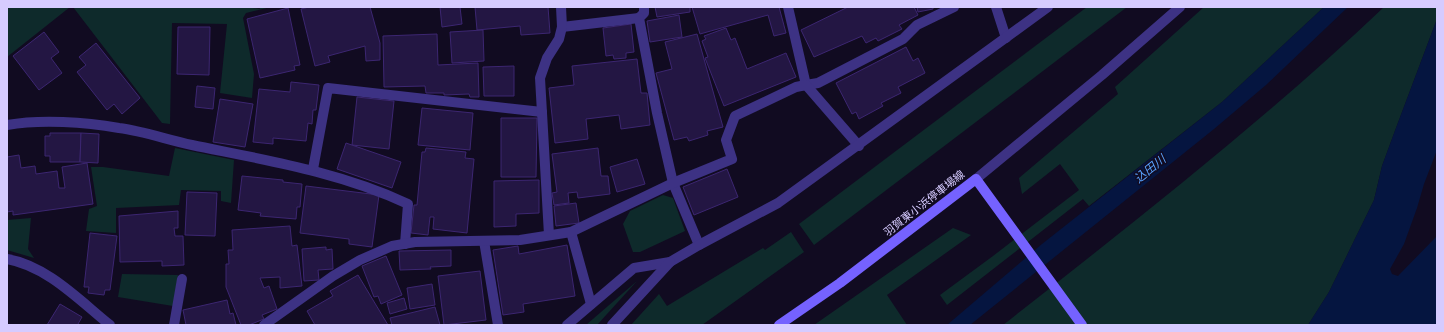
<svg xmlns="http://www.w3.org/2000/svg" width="1444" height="332" font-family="'DejaVu Sans','Noto Sans JP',sans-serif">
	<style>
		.green { fill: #0e2a2b }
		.water { fill: #051540 }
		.building { fill: #231643; stroke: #3c2671 }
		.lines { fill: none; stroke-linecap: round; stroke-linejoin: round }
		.service { stroke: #3d3284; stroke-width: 10 }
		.minor { stroke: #3d3284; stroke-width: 10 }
		.secondary { stroke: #7562ff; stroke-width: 10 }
		.labels { text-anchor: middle; stroke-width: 3; stroke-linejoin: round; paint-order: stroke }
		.street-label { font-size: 11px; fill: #d6cbff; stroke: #110b21 }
		.water-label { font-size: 12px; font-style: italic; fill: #59a3ff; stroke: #110b21 }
	</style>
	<rect width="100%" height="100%" fill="#110b21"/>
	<!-- green -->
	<g class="green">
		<polygon points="7,7 70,7 7,57"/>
		<polygon points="73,7 247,7 260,9 259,7 271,7 246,13 243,18 254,74 252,98 220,93 227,24 172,23 170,124 162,123"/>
		<polygon points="1087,7 1127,7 814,245 799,224"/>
		<polygon points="1204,7 1324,7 1222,102 1089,206 1083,199 947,305 940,295 993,256 1079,190 1060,164 1022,194 1019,178 1118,94 1115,87"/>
		<path d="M1384 7H1437V19L1396 128 1382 166 1374 200 1329 292 1308 325H1003C1133 223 1264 121 1384 7Z"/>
		<polygon points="175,148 234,160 231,203 221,201 221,191 181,190 179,205 116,208 116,233 86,231 89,209 97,206 91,167 103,167 169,176"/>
		<polygon points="663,195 673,198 685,231 640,252 633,252 623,224 630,211"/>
		<polygon points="31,218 28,249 34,258 7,250 7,220"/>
		<polygon points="953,228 971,235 887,295 907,325 814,325"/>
		<polygon points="791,232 804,252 702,325 631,325 659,294 667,306 763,248 765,250"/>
		<polygon points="122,274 178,275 173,306 118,297"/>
		<polygon points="637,281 597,325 586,325"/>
	</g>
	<!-- water -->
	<g class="water">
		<polygon points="1324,7 1348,7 1266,85 1214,129 970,325 947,325 1042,244 1222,102"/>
		<polygon points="1437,19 1437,150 1424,184 1417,208 1404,244 1390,269 1392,274 1398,276 1437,236 1437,323 1436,325 1308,325 1329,292 1374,200 1382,166 1396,128"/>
	</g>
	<!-- building -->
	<g class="building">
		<polygon points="309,7 370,7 380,43 380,60 366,61 365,46 328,56 330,62 315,66 301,9"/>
		<polygon points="440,7 460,7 462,24 442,27"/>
		<polygon points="475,7 548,7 550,33 521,35 520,26 477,30"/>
		<polygon points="655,7 690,7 690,12 657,17"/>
		<polygon points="692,7 779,7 786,33 774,36 768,15 700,34"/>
		<polygon points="848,7 914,7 918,15 899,25 902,29 878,41 876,38 866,43 862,36 814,57 801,30"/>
		<polygon points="917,7 933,7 933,9 918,12"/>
		<polygon points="288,8 300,65 294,66 295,70 260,78 247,19"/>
		<polygon points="679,15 682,37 650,42 647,21"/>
		<polygon points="631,24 634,52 626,53 626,58 614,59 613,55 606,56 603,28"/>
		<polygon points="178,27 210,27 209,75 177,74"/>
		<polygon points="726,28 731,40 735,38 747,69 786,53 796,77 724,106 705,58 708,57 702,41 706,39 704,36"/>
		<polygon points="483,30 484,61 452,63 450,32"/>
		<polygon points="44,32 59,52 51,58 62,73 39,90 13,56"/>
		<polygon points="437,34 438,65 478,63 479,97 470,97 469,94 444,95 444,93 426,93 425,86 384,87 383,36"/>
		<polygon points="697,34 723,127 707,131 708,135 689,141 687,137 674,140 656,73 672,69 665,42"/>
		<polygon points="96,43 140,98 122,114 114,104 107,110 77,72 86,65 79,57"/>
		<polygon points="906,47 913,61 918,58 925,73 898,87 901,93 881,103 883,106 859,119 856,112 852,114 836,83"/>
		<polygon points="637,59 641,93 647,93 650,125 621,129 619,115 586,119 588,139 555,143 549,88 574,85 572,66"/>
		<polygon points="514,66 514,96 484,96 483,67"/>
		<polygon points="291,82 319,85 316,110 313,110 312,124 308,123 306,141 273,138 273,144 253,142 259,89 290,92"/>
		<polygon points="197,86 215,88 213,109 195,107"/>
		<polygon points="357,97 394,101 389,149 352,145"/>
		<polygon points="220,99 253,104 245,147 213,142"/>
		<polygon points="422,108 473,113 470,150 418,145"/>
		<polygon points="501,118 537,118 536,177 501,177"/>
		<polygon points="50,133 81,133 80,162 50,162 50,156 45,156 45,136 50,136"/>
		<polygon points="81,133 99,134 98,163 80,162"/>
		<polygon points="346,143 401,162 392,188 337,169"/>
		<polygon points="426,148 466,152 465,158 474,159 467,233 433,229 434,217 430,217 428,235 411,233 414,205 417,205 422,152 425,152"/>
		<polygon points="598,148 601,176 608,176 610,194 578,198 577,192 568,193 569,203 554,205 552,193 557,192 552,154"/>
		<polygon points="19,155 21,168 35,166 36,174 57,171 59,188 65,188 62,167 87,163 93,204 13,215 13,211 7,212 7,157"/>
		<polygon points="637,159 645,184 617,192 610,167"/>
		<polygon points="727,169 738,197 694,215 683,187"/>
		<polygon points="242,176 283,180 283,182 302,184 300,207 297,207 296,219 260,216 261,213 238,210"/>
		<polygon points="539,180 539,213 516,214 516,226 494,227 494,181"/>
		<polygon points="306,186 379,195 372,247 349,244 349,239 300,233"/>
		<polygon points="187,192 217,193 215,236 185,235"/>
		<polygon points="576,203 579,223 556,226 554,206"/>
		<polygon points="178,211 178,228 174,228 175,236 183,236 184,265 162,266 162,261 120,262 119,216"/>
		<polygon points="290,226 292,246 297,245 302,286 280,288 280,277 260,278 264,288 269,286 277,309 262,315 264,319 249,325 241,325 226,287 226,264 229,264 228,250 233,250 232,230"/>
		<polygon points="90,233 117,236 110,290 105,290 104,295 88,293 89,287 84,287"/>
		<polygon points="567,245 575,296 523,304 524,312 503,315 493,250 518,246 519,254"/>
		<polygon points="326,247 326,250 332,249 333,269 318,270 319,280 304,281 302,249"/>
		<polygon points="451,250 451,266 430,267 431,269 400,270 399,251"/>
		<polygon points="386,256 402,295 381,304 378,296 374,297 362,266"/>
		<polygon points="480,271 486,320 444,325 438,276"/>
		<polygon points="358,275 388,325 315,325 307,311 333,296 330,291"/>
		<polygon points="432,284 435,305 410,309 407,288"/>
		<polygon points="404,298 407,309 390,314 387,303"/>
		<polygon points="227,300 230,314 233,313 236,325 186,325 183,310"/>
		<polygon points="60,304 82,317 78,324 80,325 47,325"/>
		<polygon points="435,307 440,325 392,325 390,318"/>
	</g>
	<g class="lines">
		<!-- service -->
		<g class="service">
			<polyline points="644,7 644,13 639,18 657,113 673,183 699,245"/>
			<polyline points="788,7 806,85 818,83 903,39 917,25 954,7"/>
			<polyline points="996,7 1006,38"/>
			<polyline points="562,27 639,18"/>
			<path d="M7 125C41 119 85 122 119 128 143 131 168 140 192 145 265 160 340 172 408 204L405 244"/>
			<polyline points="313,169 328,88 542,112"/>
			<polyline points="571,232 591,304"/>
			<polyline points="549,235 540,78 547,58 559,39 562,27 561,7"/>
			<polyline points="484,241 498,325"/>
			<path d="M7 259C47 266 79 300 110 325"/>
			<polyline points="174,325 182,279"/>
			<polyline points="264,325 333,276 360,260 392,246 415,242 520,240 571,232 673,183 732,159 726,140 735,116 796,87 806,85 859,146"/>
		</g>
		<!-- minor -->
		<g class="minor">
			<polyline points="976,179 1102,75 1180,7"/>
			<polyline points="567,325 634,268 670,262 699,245 778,203 1048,7"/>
			<polyline points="612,325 670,262"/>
		</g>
		<!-- secondary -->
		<polyline class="secondary" points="779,325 840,283 976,179 1082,325"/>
	</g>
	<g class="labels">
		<!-- street labels -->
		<g class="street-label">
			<text transform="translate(924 203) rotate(-38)" y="4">羽賀東小浜停車場線</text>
		</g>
		<!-- water labels -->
		<g class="water-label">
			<text transform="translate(1150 169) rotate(-39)" y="4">込田川</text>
		</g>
	</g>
	<!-- border -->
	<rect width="1444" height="332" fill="none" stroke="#d6cbff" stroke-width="16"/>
</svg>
